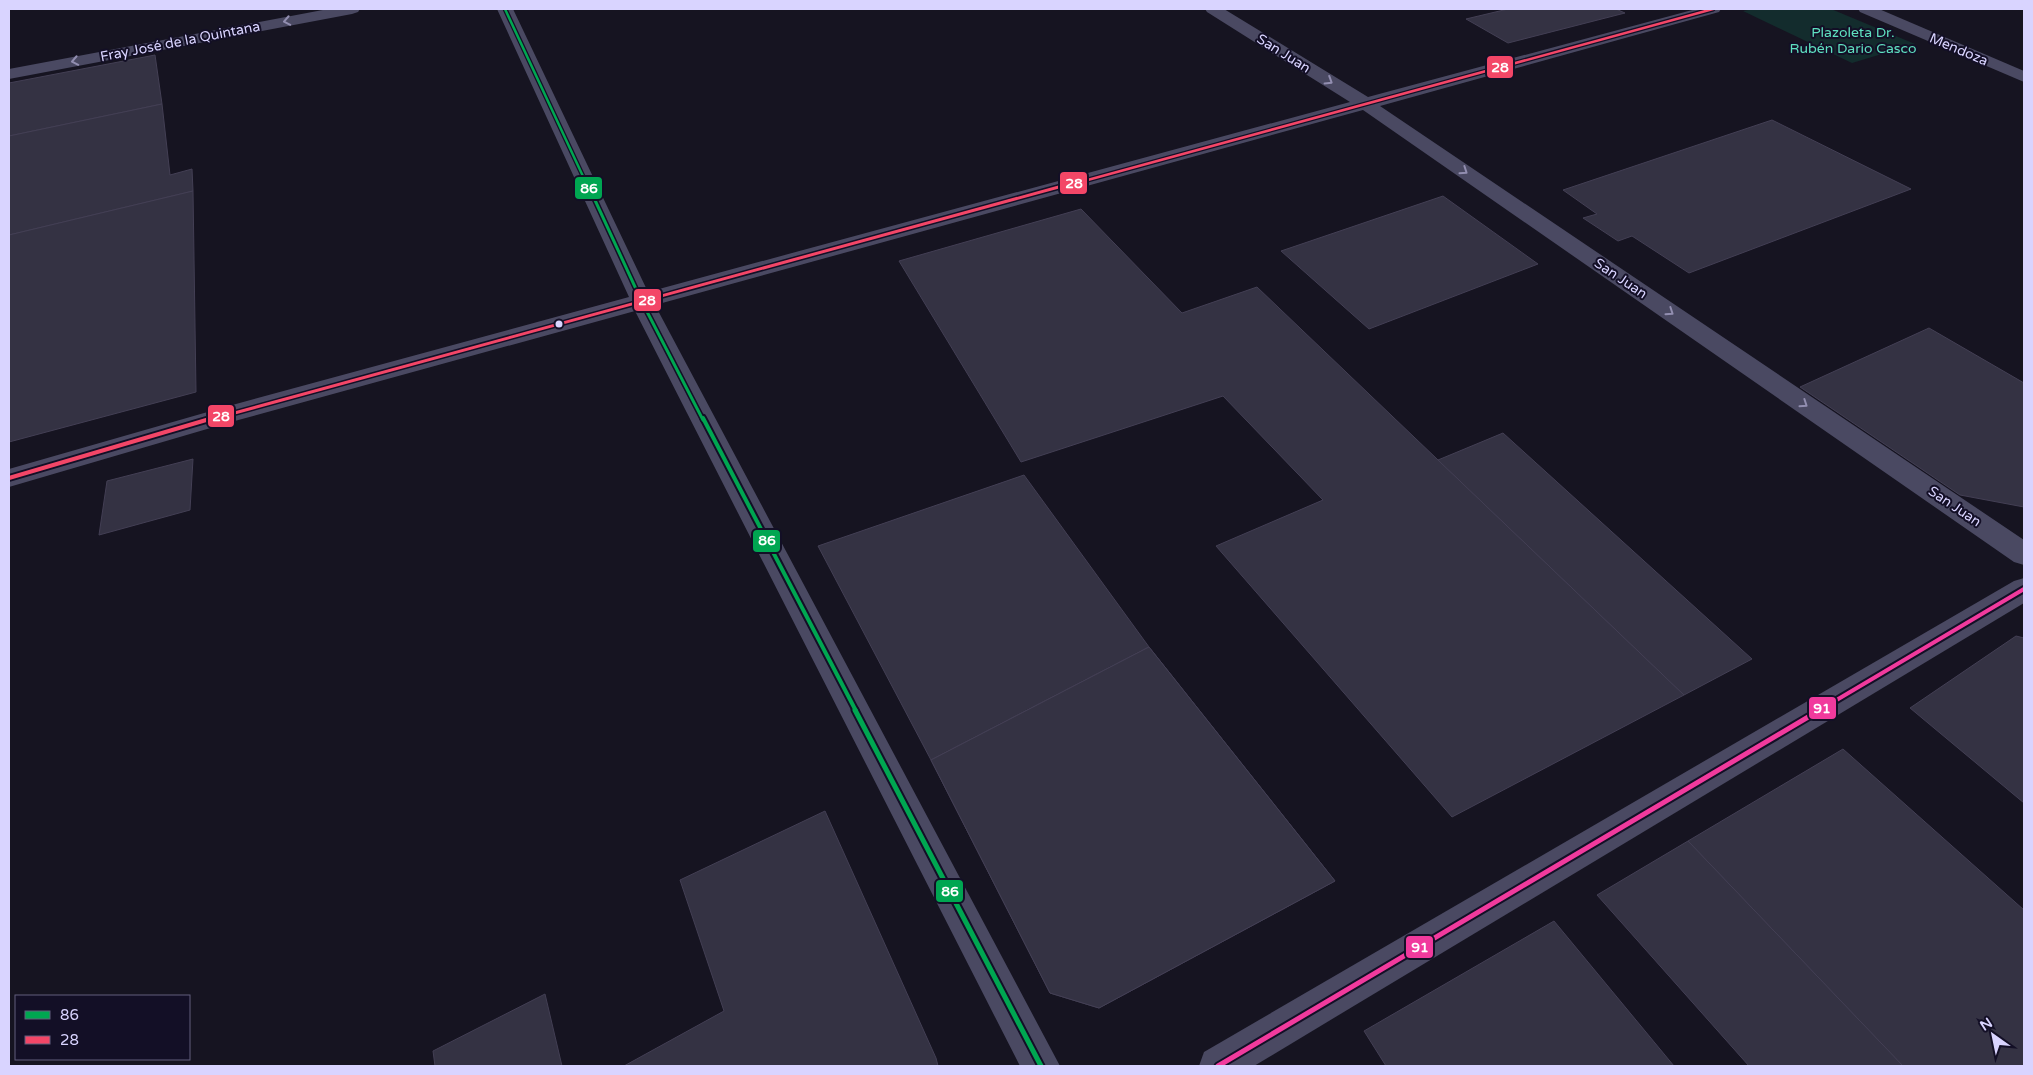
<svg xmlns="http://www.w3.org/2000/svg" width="2033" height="1075" font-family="'Varela Round',sans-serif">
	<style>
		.green { fill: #132c2d }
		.building { fill: #343243; stroke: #433f54; fill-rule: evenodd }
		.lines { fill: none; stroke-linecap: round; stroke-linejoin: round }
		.minor { fill: #4a4962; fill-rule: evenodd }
		.bus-1-far3-casing { stroke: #130f26; stroke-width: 5 }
		.bus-1-far2-casing { stroke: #130f26; stroke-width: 6 }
		.bus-1-far1-casing { stroke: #130f26; stroke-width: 8 }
		.bus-1-casing { stroke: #130f26; stroke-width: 9 }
		.bus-2-far2-casing { stroke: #130f26; stroke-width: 5 }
		.bus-2-far1-casing { stroke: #130f26; stroke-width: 6 }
		.bus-2-casing { stroke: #130f26; stroke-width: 8 }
		.bus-3-far1-casing { stroke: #130f26; stroke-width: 8 }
		.bus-3-casing { stroke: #130f26; stroke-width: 9 }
		.bus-1-far3 { stroke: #00a651; stroke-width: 2.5 }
		.bus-1-far2 { stroke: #00a651; stroke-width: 3 }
		.bus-1-far1 { stroke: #00a651; stroke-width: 4 }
		.bus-1 { stroke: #00a651; stroke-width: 5 }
		.bus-2-far2 { stroke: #f34667; stroke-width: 2.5 }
		.bus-2-far1 { stroke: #f34667; stroke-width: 3 }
		.bus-2 { stroke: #f34667; stroke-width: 4 }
		.bus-3-far1 { stroke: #f13a9d; stroke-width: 4 }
		.bus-3 { stroke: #f13a9d; stroke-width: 5 }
		.oneway { stroke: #928eb0 }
		.bus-dot { fill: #d9d4ff; stroke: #130f26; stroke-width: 2 }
		.labels { text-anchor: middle; stroke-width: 4; stroke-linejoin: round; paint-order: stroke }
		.far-park-label { font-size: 14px; fill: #5fe0c0; stroke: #130f26 }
		.far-street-label { font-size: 14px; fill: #d9d4ff; stroke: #130f26 }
		.line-badge { stroke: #130f26; stroke-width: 2 }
		.badge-label { font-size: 14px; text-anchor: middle; font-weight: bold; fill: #fff }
	</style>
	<rect width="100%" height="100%" fill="#161421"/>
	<!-- green -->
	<polygon class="green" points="1754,9 1831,9 1915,44 1852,63 1743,11"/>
	<!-- building -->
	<g class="building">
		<polygon points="1508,9 1616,9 1625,13 1508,43 1466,19"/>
		<polygon points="155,55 162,104 9,136 9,83"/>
		<polygon points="162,104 170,175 192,169 193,191 9,235 9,136"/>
		<polygon points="1772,120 1911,189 1689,273 1632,236 1618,241 1583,218 1597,214 1563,190"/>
		<polygon points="193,191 196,392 9,442 9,235"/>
		<polygon points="1443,196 1538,264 1369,329 1281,251"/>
		<polygon points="1081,209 1182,313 1257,287 1684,695 1452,817 1216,546 1323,500 1223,396 1021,462 899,261"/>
		<polygon points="1929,328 2024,383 2024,507 1960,495 1800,387"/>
		<polygon points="1503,433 1752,659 1684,695 1438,460"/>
		<polygon points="193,459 190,510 99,535 107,481"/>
		<polygon points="1024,475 1149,647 931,760 818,546"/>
		<polygon points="2016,636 2024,638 2024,803 1910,708"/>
		<path d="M1149 647 1335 881 1099 1008 1050 993 931 760ZM1132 740 1204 839 1109 889 1044 786Z"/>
		<polygon points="1149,647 1335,881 1099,1008 1050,993 931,760"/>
		<polygon points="1843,749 2024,910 2024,1066 1903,1066 1688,841"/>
		<polygon points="825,811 936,1058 938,1066 624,1066 724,1011 680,880"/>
		<polygon points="1688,841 1903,1066 1749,1066 1597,895"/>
		<polygon points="1554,921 1674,1066 1386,1066 1364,1031"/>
		<polygon points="545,994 562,1066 435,1066 433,1051"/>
	</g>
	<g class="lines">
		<!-- minor -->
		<g class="minor">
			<polygon points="328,9 360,9 358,12 352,14 9,79 9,69"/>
			<polygon points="497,9 513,9 648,292 1350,102 1207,12 1205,9 1224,9 1368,97 1696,9 1721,9 1719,12 1380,106 2024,540 2024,565 2014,562 1363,110 655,305 1060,1066 1020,1066 635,311 231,422 9,487 9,469 225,407 629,297"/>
			<polygon points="1858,9 1879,9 2024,71 2024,82 1860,12"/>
			<polygon points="2024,578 2024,603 1254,1066 1199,1066 1204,1052 2014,581"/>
		</g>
		<!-- bus-1-far3 casing -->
		<g class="bus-1-far3-casing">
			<polyline id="bus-1-far3" points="505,9 588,187"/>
		</g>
		<!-- bus-1-far2 casing -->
		<g class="bus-1-far2-casing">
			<polyline id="bus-1-far2" points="588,185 642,302 703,420"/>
		</g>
		<!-- bus-1-far1 casing -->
		<g class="bus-1-far1-casing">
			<polyline id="bus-1-far1" points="703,418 856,711"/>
		</g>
		<!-- bus-1 casing -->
		<g class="bus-1-casing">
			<polyline id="bus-1" points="855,710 1041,1066"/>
		</g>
		<!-- bus-2-far2 casing -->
		<g class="bus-2-far2-casing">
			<polyline id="bus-2-far2" points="1062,187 1713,9"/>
		</g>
		<!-- bus-2-far1 casing -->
		<g class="bus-2-far1-casing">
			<polyline id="bus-2-far1" points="209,420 1066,185"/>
		</g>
		<!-- bus-2 casing -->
		<g class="bus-2-casing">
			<polyline id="bus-2" points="9,478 213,418"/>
		</g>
		<!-- bus-3-far1 casing -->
		<g class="bus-3-far1-casing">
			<polyline id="bus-3-far1" points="1818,711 2024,589"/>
		</g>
		<!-- bus-3 casing -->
		<g class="bus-3-casing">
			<polyline id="bus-3" points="1218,1066 1820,710"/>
		</g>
		<!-- bus-1-far3 -->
		<use href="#bus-1-far3" class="bus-1-far3"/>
		<!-- bus-1-far2 -->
		<use href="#bus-1-far2" class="bus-1-far2"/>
		<!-- bus-1-far1 -->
		<use href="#bus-1-far1" class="bus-1-far1"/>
		<!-- bus-1 -->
		<use href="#bus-1" class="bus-1"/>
		<!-- bus-2-far2 -->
		<use href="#bus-2-far2" class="bus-2-far2"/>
		<!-- bus-2-far1 -->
		<use href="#bus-2-far1" class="bus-2-far1"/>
		<!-- bus-2 -->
		<use href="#bus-2" class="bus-2"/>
		<!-- bus-3-far1 -->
		<use href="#bus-3-far1" class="bus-3-far1"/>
		<!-- bus-3 -->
		<use href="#bus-3" class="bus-3"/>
	</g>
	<!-- one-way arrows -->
	<defs><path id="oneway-chevron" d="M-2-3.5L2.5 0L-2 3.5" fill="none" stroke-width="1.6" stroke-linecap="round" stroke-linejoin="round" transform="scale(1.25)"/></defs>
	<g class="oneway">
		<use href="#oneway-chevron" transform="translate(287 21) rotate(169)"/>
		<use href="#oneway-chevron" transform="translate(75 61) rotate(169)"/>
		<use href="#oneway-chevron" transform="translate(1329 81) rotate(32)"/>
		<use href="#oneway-chevron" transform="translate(1464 171) rotate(34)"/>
		<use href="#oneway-chevron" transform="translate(1670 312) rotate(34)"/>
		<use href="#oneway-chevron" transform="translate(1804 404) rotate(34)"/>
	</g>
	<!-- markers -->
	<circle class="bus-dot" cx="559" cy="324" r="4.5"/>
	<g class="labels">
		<!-- far-park labels -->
		<g class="far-park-label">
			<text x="1853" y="37">Plazoleta Dr.<tspan x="1853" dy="16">Rubén Dario Casco</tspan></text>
		</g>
		<!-- far-street labels -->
		<g class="far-street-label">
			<text transform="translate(180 41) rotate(-11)" y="5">Fray José de la Quintana</text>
			<text transform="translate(1959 49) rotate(23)" y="5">Mendoza</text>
			<text transform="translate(1284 53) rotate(32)" y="5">San Juan</text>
			<text transform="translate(1621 278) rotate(34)" y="5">San Juan</text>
			<text transform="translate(1955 506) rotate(34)" y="5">San Juan</text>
		</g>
	</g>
	<g class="line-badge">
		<rect x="1486" y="55" width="28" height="24" rx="5" fill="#f34667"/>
		<rect x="1059" y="171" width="29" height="24" rx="5" fill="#f34667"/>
		<rect x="574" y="176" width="29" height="24" rx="5" fill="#00a651"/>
		<rect x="633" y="288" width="29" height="24" rx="5" fill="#f34667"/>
		<rect x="207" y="404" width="28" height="24" rx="5" fill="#f34667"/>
		<rect x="752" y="529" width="29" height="24" rx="5" fill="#00a651"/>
		<rect x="1808" y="696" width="29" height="24" rx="5" fill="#f13a9d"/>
		<rect x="935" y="879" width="29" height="24" rx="5" fill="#00a651"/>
		<rect x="1405" y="935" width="29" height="24" rx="5" fill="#f13a9d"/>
	</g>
	<g class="badge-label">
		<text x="1500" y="72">28</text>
		<text x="1074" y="188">28</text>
		<text x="589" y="193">86</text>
		<text x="647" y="305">28</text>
		<text x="221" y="421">28</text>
		<text x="767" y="545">86</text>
		<text x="1822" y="713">91</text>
		<text x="950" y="896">86</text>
		<text x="1420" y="952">91</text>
	</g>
	<!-- border -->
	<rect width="2033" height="1075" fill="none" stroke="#d9d4ff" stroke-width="20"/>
	<!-- legend -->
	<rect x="15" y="995" width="175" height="65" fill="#130f26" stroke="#625e7d"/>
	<rect x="25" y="1011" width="25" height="8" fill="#00a651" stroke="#625e7d"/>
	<text x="60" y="1020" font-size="15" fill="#d9d4ff">86</text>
	<rect x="25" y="1036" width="25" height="8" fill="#f34667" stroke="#625e7d"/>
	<text x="60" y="1045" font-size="15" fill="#d9d4ff">28</text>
	<!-- north arrow -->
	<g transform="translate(1993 1035) rotate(327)" stroke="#130f26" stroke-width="4" paint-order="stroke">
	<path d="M0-4L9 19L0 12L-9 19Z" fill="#d9d4ff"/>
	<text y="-8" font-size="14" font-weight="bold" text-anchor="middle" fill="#d9d4ff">N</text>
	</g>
</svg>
